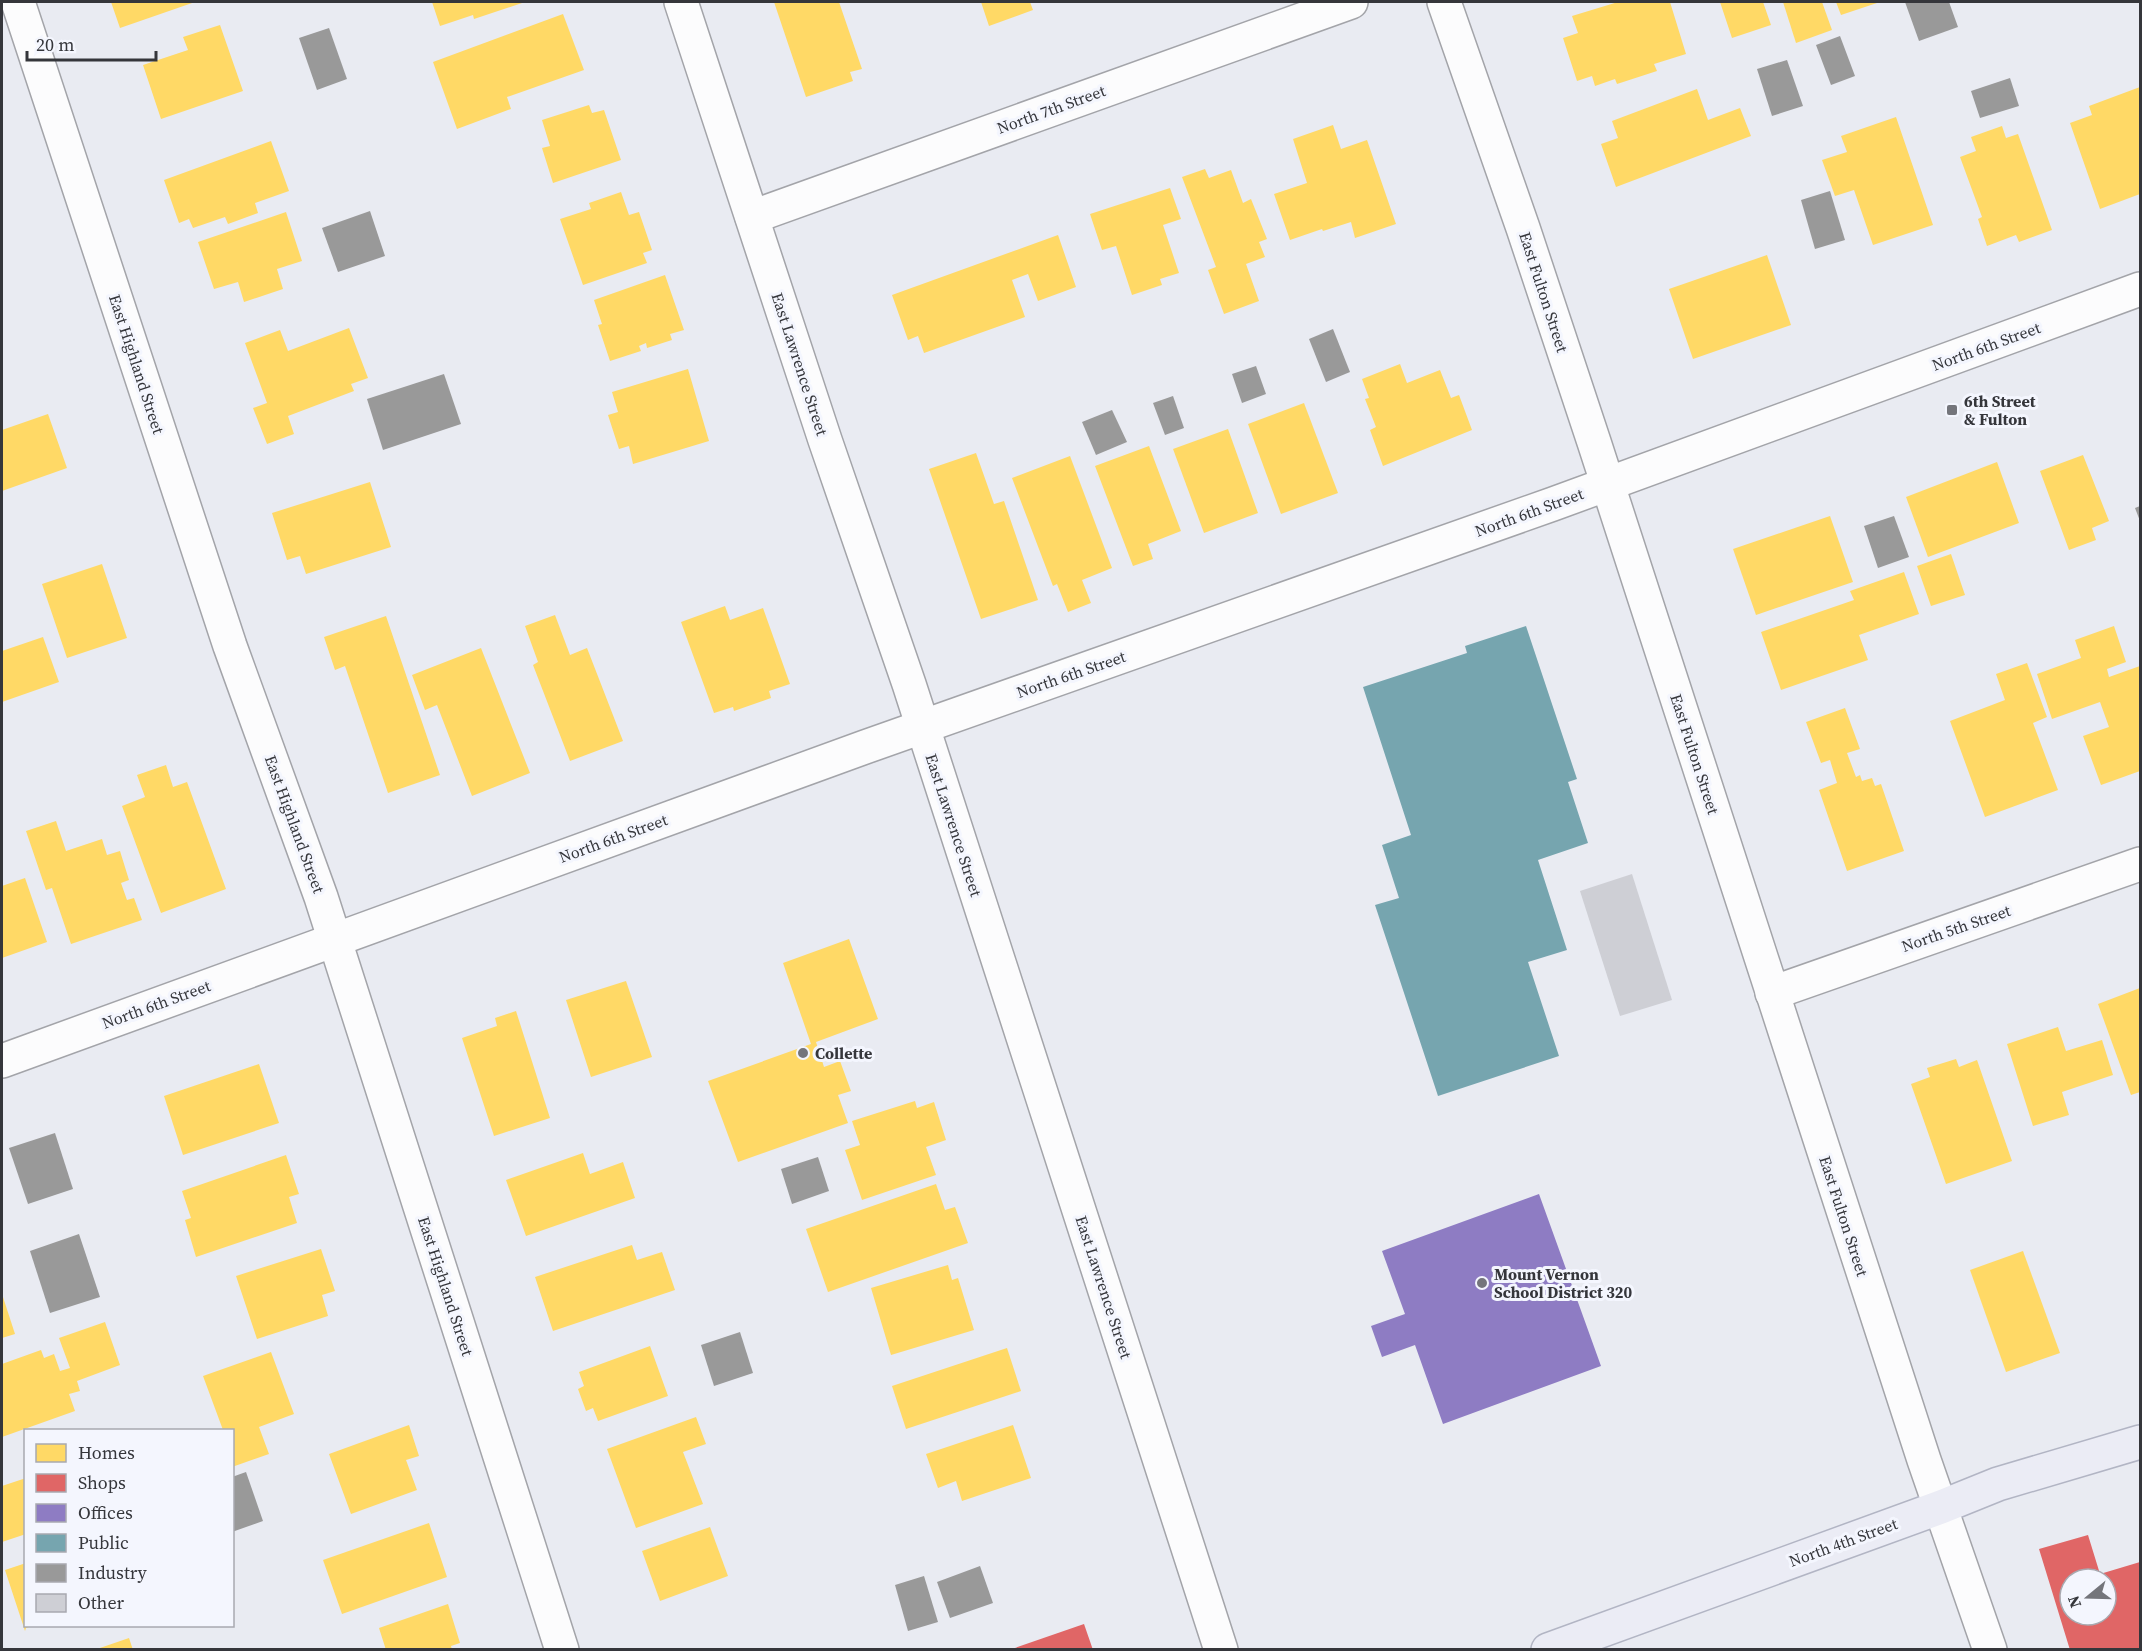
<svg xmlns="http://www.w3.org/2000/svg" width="2142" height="1651" font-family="'Source Serif 4',serif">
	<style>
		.homes { fill: #ffd966 }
		.shops { fill: #e06666; fill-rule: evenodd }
		.offices { fill: #8e7cc3 }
		.public { fill: #76a5af }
		.industry { fill: #999 }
		.building { fill: #cecfd5 }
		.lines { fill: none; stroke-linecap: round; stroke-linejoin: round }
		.minor-casing { stroke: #a3a4a9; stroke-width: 36 }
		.major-casing { stroke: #b2b5c4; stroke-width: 36 }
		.minor { stroke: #fcfcfd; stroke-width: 33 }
		.major { stroke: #ebecf5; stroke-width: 33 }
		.poi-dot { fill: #74757b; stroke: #f4f6fe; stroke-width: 2 }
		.labels { text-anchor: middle; stroke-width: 6; stroke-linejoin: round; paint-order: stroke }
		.street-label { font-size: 16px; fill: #35363b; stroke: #f4f6fe }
		.poi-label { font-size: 16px; font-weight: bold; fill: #35363b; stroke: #f4f6fe; text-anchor: start }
	</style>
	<rect width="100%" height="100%" fill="#e9ebf2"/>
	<!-- homes -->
	<g class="homes">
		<polygon points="111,2 195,2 120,28"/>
		<polygon points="432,2 525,2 474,19 473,15 440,26"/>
		<polygon points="774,2 839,2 862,69 850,72 853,81 806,97"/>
		<polygon points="981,2 1030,2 1033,10 989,26"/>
		<polygon points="1618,2 1670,2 1686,54 1654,64 1657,71 1617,84 1615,79 1595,86 1592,76 1577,81 1563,38 1578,33 1572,16"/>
		<polygon points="1720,2 1763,2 1771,25 1732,38"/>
		<polygon points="1783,2 1822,2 1832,30 1796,43"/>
		<polygon points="1836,2 1880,2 1841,15"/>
		<polygon points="563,14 584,70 507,97 511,109 457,129 433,62"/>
		<polygon points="220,25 243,91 161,119 143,65 188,50 183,37"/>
		<polygon points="2140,87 2140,194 2100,209 2070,123 2092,115 2089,106"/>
		<polygon points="1697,89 1708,120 1740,108 1751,136 1616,187 1601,144 1618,138 1612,121"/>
		<polygon points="589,105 592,113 604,110 621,160 553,183 542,148 550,146 542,120"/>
		<polygon points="1896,117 1933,225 1873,245 1854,190 1835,196 1822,160 1847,152 1841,136"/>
		<polygon points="1333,125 1341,149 1367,140 1396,224 1355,238 1351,222 1323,231 1322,229 1290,240 1274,194 1307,183 1293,139"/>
		<polygon points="2002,126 2006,138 2018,134 2052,230 2019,242 2016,235 1987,246 1978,219 1982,217 1960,157 1976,151 1971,137"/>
		<polygon points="271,141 289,191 255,203 258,213 228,224 225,217 193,228 189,219 179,223 164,180"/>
		<polygon points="1205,169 1209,178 1231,170 1243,203 1251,199 1267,239 1259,242 1265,257 1246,264 1259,301 1224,314 1208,270 1216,267 1182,177"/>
		<polygon points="1170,188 1181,219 1163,225 1179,273 1160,279 1162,285 1132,295 1116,246 1102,250 1090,214"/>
		<polygon points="621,192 629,215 639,212 652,250 643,253 647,263 583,285 560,219 591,209 589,203"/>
		<polygon points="286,212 302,261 277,269 283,289 244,302 238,282 214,289 198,242"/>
		<polygon points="1058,235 1076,287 1038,301 1028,274 1012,280 1025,317 924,353 918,336 908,340 892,295"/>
		<polygon points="1767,255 1791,325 1693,359 1669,289"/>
		<polygon points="665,275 684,330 670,334 672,340 647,348 646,343 639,346 641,351 610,361 598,325 602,324 594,300"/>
		<polygon points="349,328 368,378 351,384 354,391 288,416 294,434 267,444 253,408 267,403 245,343 280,330 288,351"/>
		<polygon points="1400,364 1407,383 1440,370 1451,398 1459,395 1472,430 1383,466 1370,430 1376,427 1365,399 1369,398 1362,379"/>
		<polygon points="688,369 709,441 633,464 629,446 619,449 608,415 618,412 612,392"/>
		<polygon points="1304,403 1338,493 1281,514 1248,424"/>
		<polygon points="48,414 67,468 2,491 2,430"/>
		<polygon points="1228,429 1258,513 1204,533 1173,449"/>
		<polygon points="1149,446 1181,531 1148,544 1153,559 1133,566 1095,466"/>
		<polygon points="976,453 994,504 1004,501 1038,600 981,619 929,469"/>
		<polygon points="2083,455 2109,521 2092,528 2096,540 2069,550 2040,471"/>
		<polygon points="1070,456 1112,568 1082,580 1091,603 1068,612 1057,584 1053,586 1012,478"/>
		<polygon points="1997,462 2019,523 1928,557 1906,497"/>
		<polygon points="370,482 391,547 306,574 300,556 287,560 272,513"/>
		<polygon points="1830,516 1853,582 1756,615 1733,549"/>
		<polygon points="1951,554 1965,595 1931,606 1917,566"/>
		<polygon points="102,564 127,638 67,658 42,584"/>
		<polygon points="1904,572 1919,614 1859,635 1868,660 1781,690 1761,632 1854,600 1850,591"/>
		<polygon points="725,606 730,620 763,608 790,684 769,691 771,698 734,711 733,707 714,713 681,622"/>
		<polygon points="555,615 570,655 587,648 623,741 570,761 533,665 538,662 525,626"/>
		<polygon points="386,616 440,775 388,793 345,666 335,670 324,637"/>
		<polygon points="2114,626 2126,662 2107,669 2109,677 2140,666 2140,771 2101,785 2083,736 2109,727 2100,702 2052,719 2037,674 2081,658 2075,640"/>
		<polygon points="43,637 59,682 2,702 2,651"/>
		<polygon points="481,648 530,773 472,796 437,705 425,710 412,675"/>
		<polygon points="2027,663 2047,717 2033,723 2058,790 1985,817 1950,721 2005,700 1996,674"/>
		<polygon points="1845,708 1860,749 1847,753 1856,777 1860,775 1862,781 1872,778 1875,786 1881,784 1904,851 1847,871 1819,790 1837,783 1830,760 1821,763 1806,722"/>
		<polygon points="166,765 173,787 187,782 226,889 161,913 122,806 145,797 137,775"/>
		<polygon points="56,821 66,851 102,839 107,855 120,851 129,880 121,883 127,900 134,898 142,920 71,944 52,888 46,890 26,831"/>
		<polygon points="25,878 47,942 2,958 2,886"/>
		<polygon points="849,939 878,1019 816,1042 824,1067 840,1061 851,1091 838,1095 848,1123 738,1162 708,1081 811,1044 783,963"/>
		<polygon points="626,981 652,1057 591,1077 566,1000"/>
		<polygon points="2140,988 2140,1092 2131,1095 2098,1004"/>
		<polygon points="516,1011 550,1118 494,1136 462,1038 497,1026 495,1018"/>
		<polygon points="2058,1027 2066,1051 2102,1040 2113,1075 2062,1092 2069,1115 2033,1126 2007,1044"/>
		<polygon points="1956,1059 1959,1067 1977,1060 2012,1161 1946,1184 1911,1084 1930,1077 1927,1068"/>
		<polygon points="259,1064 279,1123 183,1155 164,1096"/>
		<polygon points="915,1101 917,1108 934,1102 946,1140 926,1147 936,1175 862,1200 845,1150 860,1145 852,1121"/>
		<polygon points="583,1153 590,1174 623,1162 635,1198 526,1236 506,1180"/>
		<polygon points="286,1155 299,1194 289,1197 297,1223 196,1257 185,1220 191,1218 182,1191"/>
		<polygon points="936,1184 945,1210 955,1207 968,1243 828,1292 806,1229"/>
		<polygon points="632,1245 637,1260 662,1252 675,1290 553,1331 535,1277"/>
		<polygon points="321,1249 335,1291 322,1295 328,1316 257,1339 236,1276"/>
		<polygon points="2023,1251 2060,1353 2006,1372 1970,1270"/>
		<polygon points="948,1265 952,1280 958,1278 974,1330 891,1355 871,1288"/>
		<polygon points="2,1294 15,1334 2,1338"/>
		<polygon points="105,1322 120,1365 77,1381 80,1391 69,1394 75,1411 2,1437 2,1364 41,1350 44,1358 54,1354 60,1371 70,1368 59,1338"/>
		<polygon points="650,1346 668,1396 598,1421 593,1408 586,1411 578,1389 584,1386 579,1372"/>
		<polygon points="1007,1348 1021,1391 906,1429 892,1386"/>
		<polygon points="271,1352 294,1414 259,1427 269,1454 232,1467 232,1430 223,1430 203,1376"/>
		<polygon points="696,1417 706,1444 683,1452 703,1504 636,1528 607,1449"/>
		<polygon points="409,1425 419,1456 406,1460 417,1490 351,1514 329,1454"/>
		<polygon points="1013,1425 1031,1478 962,1501 956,1481 938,1488 926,1454"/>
		<polygon points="26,1478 26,1534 2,1542 2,1486"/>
		<polygon points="429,1523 447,1577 342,1614 323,1560"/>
		<polygon points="710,1527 728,1576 660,1601 642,1551"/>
		<polygon points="26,1563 26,1626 32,1626 26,1628 25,1631 5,1570"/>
		<polygon points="448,1604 460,1643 451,1646 452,1650 386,1650 379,1628"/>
		<polygon points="129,1638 133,1650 97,1650 97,1649"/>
	</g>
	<!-- shops -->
	<g class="shops">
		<path d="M2088 1535 2100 1574 2140 1562V1650H2070L2039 1549ZM2070 1579H2106V1615H2070Z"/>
		<polygon points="1084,1624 1093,1650 1012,1650 1012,1649"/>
	</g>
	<!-- offices -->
	<polygon class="offices" points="1539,1194 1601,1366 1443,1424 1415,1345 1382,1357 1371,1326 1405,1314 1382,1251"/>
	<!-- public -->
	<polygon class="public" points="1526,626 1577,779 1568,782 1588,843 1538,860 1567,950 1528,962 1559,1056 1438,1096 1375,905 1399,898 1382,845 1411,835 1363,687 1467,653 1465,646"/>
	<!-- industry -->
	<g class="industry">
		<polygon points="1905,2 1949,2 1958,27 1919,41"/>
		<polygon points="329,28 347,79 317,90 299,38"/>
		<polygon points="1840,36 1855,76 1831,85 1816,45"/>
		<polygon points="1787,60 1803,106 1772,116 1757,69"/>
		<polygon points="2010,78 2019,106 1980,118 1971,91"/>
		<polygon points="1830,191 1845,240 1815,249 1801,200"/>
		<polygon points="370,211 385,256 338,272 322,228"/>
		<polygon points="1333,329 1350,372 1326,382 1309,339"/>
		<polygon points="1256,366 1266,394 1242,403 1232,374"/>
		<polygon points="444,374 461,424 383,450 367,399"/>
		<polygon points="1173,396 1184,428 1165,435 1153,403"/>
		<polygon points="1112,410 1127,442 1096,455 1082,422"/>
		<polygon points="2140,506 2140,521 2135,508"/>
		<polygon points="1894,516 1909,557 1878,568 1864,526"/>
		<polygon points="55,1133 73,1189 28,1204 9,1148"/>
		<polygon points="818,1157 829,1191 792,1204 781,1169"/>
		<polygon points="79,1234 100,1297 50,1313 30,1251"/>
		<polygon points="740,1332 753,1373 714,1386 701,1345"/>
		<polygon points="246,1472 263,1521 232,1532 232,1477"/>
		<polygon points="980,1566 993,1603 950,1618 937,1582"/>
		<polygon points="924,1576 938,1622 908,1631 895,1585"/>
	</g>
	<!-- building -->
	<polygon class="building" points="1632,874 1672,1000 1620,1016 1580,891"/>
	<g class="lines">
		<!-- minor casing -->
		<g class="minor-casing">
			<g id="minor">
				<polyline points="18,2 230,646 321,897 562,1650"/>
				<polyline points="681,2 825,440 909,684 1221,1650"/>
				<polyline points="1444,2 1523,228 1594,442 1924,1460 1990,1650"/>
				<polyline points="752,217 1351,2"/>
				<polyline points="1772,993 2140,864"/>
				<polyline points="2,1061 865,747 1553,504 2140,289"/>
			</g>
		</g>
		<!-- major casing -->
		<g class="major-casing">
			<polyline id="major" points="1548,1650 1941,1507 1998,1484 2140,1442"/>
		</g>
		<!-- minor -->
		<use href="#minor" class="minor"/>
		<!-- major -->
		<use href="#major" class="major"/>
	</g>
	<!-- markers -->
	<g class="poi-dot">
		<rect x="1946" y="404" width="12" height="12" rx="3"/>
		<circle cx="803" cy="1053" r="6"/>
		<circle cx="1482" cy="1283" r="6"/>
	</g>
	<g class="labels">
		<!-- street labels -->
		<g class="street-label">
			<text transform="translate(1051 109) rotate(-20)" y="6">North 7th Street</text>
			<text transform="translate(1544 292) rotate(72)" y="6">East Fulton Street</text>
			<text transform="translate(1986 346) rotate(-20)" y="6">North 6th Street</text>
			<text transform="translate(137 364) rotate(72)" y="6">East Highland Street</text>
			<text transform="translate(800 364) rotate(72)" y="6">East Lawrence Street</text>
			<text transform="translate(1529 512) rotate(-20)" y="6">North 6th Street</text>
			<text transform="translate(1071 674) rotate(-19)" y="6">North 6th Street</text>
			<text transform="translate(1695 754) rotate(72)" y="6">East Fulton Street</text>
			<text transform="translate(295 824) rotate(70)" y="6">East Highland Street</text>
			<text transform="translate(954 825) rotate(72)" y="6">East Lawrence Street</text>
			<text transform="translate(613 838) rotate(-20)" y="6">North 6th Street</text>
			<text transform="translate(1956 928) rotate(-19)" y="6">North 5th Street</text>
			<text transform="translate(156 1004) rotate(-20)" y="6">North 6th Street</text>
			<text transform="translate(1844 1216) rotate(72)" y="6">East Fulton Street</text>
			<text transform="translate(446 1286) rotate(72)" y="6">East Highland Street</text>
			<text transform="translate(1104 1287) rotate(72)" y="6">East Lawrence Street</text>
			<text transform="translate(1843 1542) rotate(-20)" y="6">North 4th Street</text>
		</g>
		<!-- poi labels -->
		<g class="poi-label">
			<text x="1964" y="407">6th Street<tspan x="1964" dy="18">&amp; Fulton</tspan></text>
			<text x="815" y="1059">Collette</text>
			<text x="1494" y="1280">Mount Vernon<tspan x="1494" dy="18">School District 320</tspan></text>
		</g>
	</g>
	<!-- border -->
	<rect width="2142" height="1651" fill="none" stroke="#35363b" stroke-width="6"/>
	<!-- legend -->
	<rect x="24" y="1429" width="210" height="198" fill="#f4f6fe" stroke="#a8a9b0" stroke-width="1.5"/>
	<rect x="36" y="1444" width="30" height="18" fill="#ffd966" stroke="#a8a9b0" stroke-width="1.5"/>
	<text x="78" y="1459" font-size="18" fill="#35363b">Homes</text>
	<rect x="36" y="1474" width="30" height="18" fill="#e06666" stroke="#a8a9b0" stroke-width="1.5"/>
	<text x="78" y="1489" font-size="18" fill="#35363b">Shops</text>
	<rect x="36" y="1504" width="30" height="18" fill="#8e7cc3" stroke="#a8a9b0" stroke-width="1.5"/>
	<text x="78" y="1519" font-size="18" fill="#35363b">Offices</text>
	<rect x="36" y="1534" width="30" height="18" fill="#76a5af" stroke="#a8a9b0" stroke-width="1.5"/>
	<text x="78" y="1549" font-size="18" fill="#35363b">Public</text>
	<rect x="36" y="1564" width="30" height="18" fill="#999999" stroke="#a8a9b0" stroke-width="1.5"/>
	<text x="78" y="1579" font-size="18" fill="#35363b">Industry</text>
	<rect x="36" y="1594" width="30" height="18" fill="#cecfd5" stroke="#a8a9b0" stroke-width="1.5"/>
	<text x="78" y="1609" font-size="18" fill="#35363b">Other</text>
	<!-- north arrow -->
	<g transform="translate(2088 1597) rotate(251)"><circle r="28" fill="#f4f6fe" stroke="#a8a9b0" stroke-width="1.5"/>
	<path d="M0-4.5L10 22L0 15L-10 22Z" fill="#74757b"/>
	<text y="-9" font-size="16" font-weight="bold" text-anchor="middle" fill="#35363b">N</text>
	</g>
	<!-- scale -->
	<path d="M27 51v9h129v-9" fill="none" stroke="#35363b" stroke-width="3"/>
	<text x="36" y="51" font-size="18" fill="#35363b" stroke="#f4f6fe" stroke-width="4.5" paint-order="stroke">20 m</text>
</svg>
